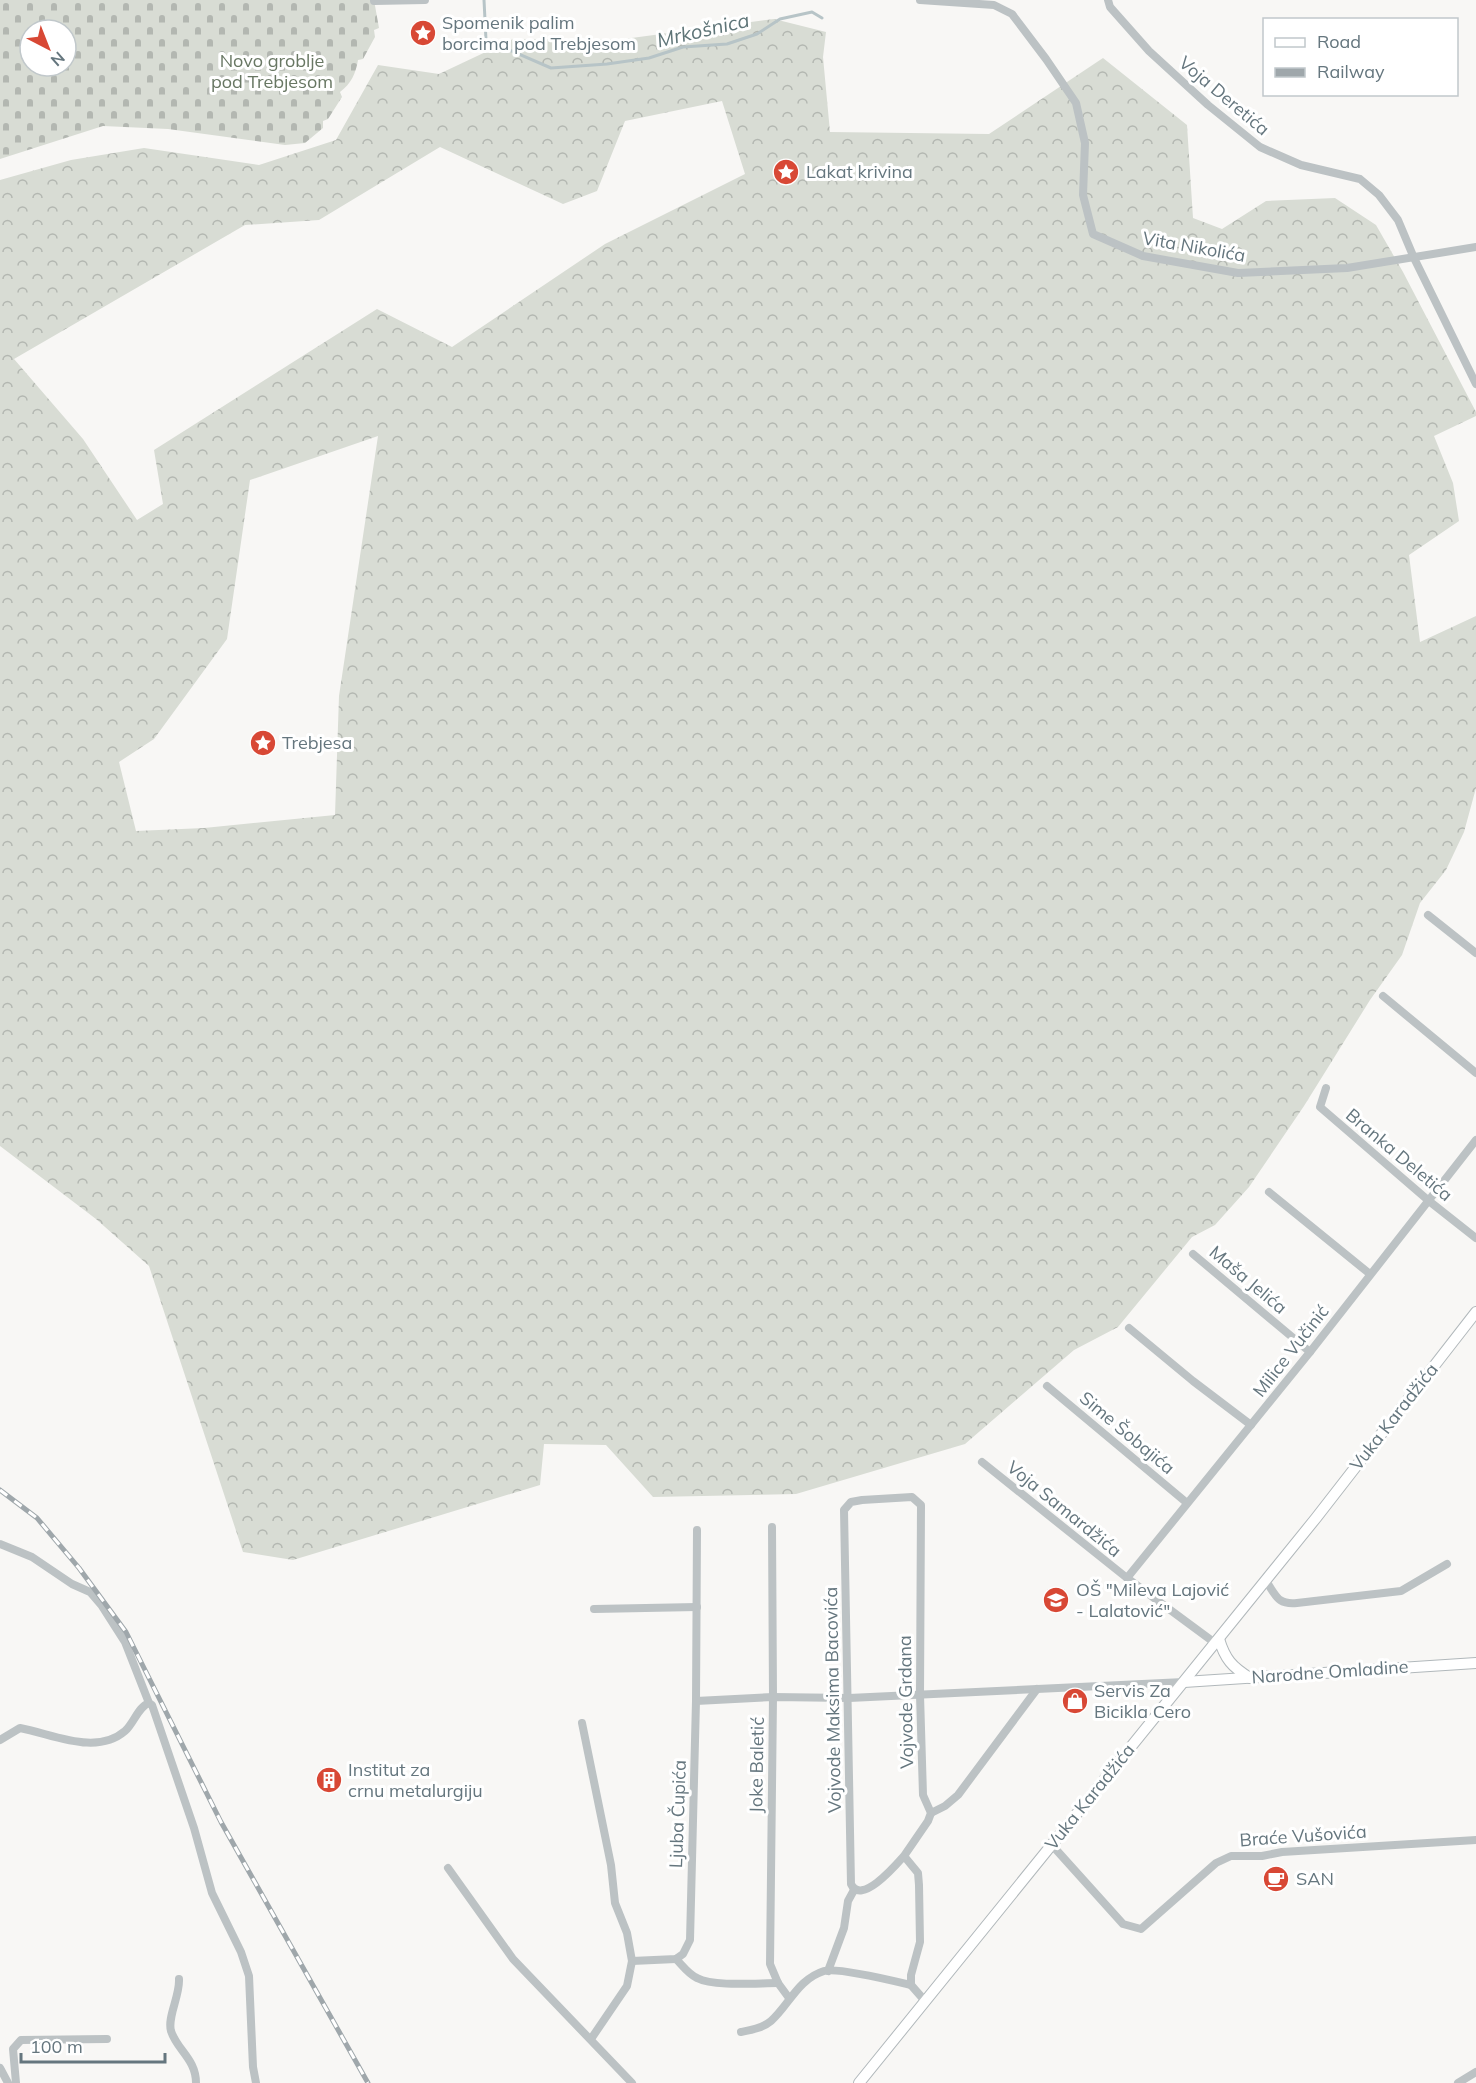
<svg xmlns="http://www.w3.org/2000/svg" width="1476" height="2083" font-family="Mulish,sans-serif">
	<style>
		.forest { fill: url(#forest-crowns); fill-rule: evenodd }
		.cemetery { fill: url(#cemetery-stones); fill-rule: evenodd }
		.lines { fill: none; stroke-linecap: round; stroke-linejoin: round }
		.stream { stroke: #b7c4c7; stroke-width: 3 }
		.secondary-casing { stroke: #b1b8bb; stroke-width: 12 }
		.street { stroke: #bcc2c4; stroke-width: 8 }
		.secondary { stroke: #fff; stroke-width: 10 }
		.rail-casing { stroke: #9fa7ab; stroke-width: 5 }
		.rail { stroke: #fff; stroke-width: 3; stroke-dasharray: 9; stroke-linecap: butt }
		.labels { text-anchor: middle; stroke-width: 6; stroke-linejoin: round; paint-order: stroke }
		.poi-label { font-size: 18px; fill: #65767e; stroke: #fff; text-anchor: start }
		.park-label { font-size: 18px; fill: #687763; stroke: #fff }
		.street-label { font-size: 18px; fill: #65767e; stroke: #fff }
		.water-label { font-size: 20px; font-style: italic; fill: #5f7578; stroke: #fff }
	</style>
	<defs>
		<pattern id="forest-crowns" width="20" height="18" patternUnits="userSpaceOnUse" patternTransform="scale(1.5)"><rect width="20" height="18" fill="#d8dcd4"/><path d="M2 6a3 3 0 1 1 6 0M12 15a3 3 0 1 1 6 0" fill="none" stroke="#b3b7b1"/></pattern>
		<pattern id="cemetery-stones" width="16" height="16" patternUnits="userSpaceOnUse" patternTransform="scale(1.5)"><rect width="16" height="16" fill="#d8dcd4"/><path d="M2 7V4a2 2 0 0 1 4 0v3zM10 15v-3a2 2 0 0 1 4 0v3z" fill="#b3b7b1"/></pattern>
	</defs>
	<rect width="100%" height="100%" fill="#f8f7f5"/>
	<!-- forest -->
	<path class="forest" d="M774 19 826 32 823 57 830 132 989 134 1103 58 1187 125 1193 218 1222 229 1266 201 1335 198 1376 225 1403 272 1476 412V416L1434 436 1453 483 1459 521 1409 555 1420 642 1476 616V788L1464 832 1446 870 1420 903 1402 955 1370 1000 1304 1106 1249 1187 1215 1225 1192 1237 1118 1327 1074 1350 965 1444 796 1494 653 1497 606 1445 544 1444 540 1485 293 1560 243 1552 149 1266 96 1219 0 1146V180L71 160 144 148 259 165 336 140 378 65 439 74 513 39H624ZM722 101 745 174 605 244 452 347 377 309 154 450 163 504 137 520 83 439 14 359 245 225 319 220 440 147 563 204 597 191 625 121ZM378 436 339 696 335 815 204 828 136 831 119 762 154 739 227 639 250 480Z"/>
	<!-- cemetery -->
	<path class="cemetery" d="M0 0H374L379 28 374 30 375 37 363 59 358 60C356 73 351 84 340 92L342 97 328 119 323 121V128L305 143 285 145 168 129 103 126 0 159ZM30 30H66V66H30Z"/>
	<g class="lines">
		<!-- stream -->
		<polyline class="stream" points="484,0 486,40 551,68 607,64 649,58 683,47 727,44 757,34 780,19 812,12 822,18"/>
		<!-- secondary casing -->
		<g class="secondary-casing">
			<g id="secondary">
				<path d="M1219 1639C1225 1659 1232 1667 1250 1678"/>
				<polyline points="1184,1682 1476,1663"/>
				<polyline points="859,2083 1316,1518 1476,1312"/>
			</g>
		</g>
		<!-- street -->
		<g class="street">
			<polyline points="920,0 994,5 1012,14 1046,59 1076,103 1085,143 1083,195 1093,234 1143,256 1238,273 1347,268 1476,247"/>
			<polyline points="1108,0 1110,7 1149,51 1208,105 1260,147 1301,165 1360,179 1379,195 1398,220 1414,258 1476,384"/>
			<polyline points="374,1 425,0"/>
			<polyline points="1428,915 1476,953"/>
			<polyline points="1383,996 1476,1073"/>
			<polyline points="1326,1088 1320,1107 1429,1201 1476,1238"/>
			<polyline points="1269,1192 1370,1274"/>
			<polyline points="1193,1254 1310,1352"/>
			<polyline points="1129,1328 1193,1381 1251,1425"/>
			<polyline points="1047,1386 1187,1503"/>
			<polyline points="982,1462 1127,1578 1215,1643"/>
			<polyline points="772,1527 773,1697 770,1964 778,1983 789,1998"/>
			<polyline points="0,1544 32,1557 72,1584 90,1592 102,1606 125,1642 149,1703 152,1705 194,1828 212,1893 241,1952 249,1976 253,2067 256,2083"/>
			<polyline points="1127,1578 1310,1352 1476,1140"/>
			<path d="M1266 1581C1276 1595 1277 1605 1297 1603L1401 1591 1447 1564"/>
			<polyline points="594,1609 697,1607"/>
			<polyline points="696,1701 773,1697 849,1698 1184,1682"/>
			<polyline points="582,1723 611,1865 615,1903 627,1933 632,1961 627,1986 591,2039"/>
			<path d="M0 1740 20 1728C53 1734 96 1756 125 1731 134 1723 138 1707 149 1703"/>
			<polyline points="931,1813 945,1806 958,1795 1037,1689"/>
			<polyline points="1051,1844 1123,1924 1141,1929 1216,1863 1231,1856 1262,1856 1282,1852 1476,1840"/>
			<path d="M904 1856C896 1865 861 1906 851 1884L844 1510 851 1502 862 1500 912 1497 921 1505 920 1695 923 1795 931 1813 928 1821 904 1856 918 1873 919 1885 920 1942 911 1975V1985L925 2001"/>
			<polyline points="448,1868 513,1959 632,2083"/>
			<path d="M676 1959C683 1966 688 1974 697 1978 714 1987 757 1983 778 1983"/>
			<polyline points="632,1961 676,1959 683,1954 690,1940 696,1701 697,1530"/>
			<polyline points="828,1971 844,1928 848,1901 854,1890"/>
			<path d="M179 1979C180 1996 167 2017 171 2031 177 2050 196 2059 196 2083"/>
			<path d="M741 2032C751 2030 763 2028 771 2021 789 2005 798 1979 824 1971 838 1967 894 1981 911 1985"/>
			<polyline points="0,2068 8,2083"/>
			<polyline points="16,2083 13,2049 21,2040 107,2039"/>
			<polyline points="1458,2083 1476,2072"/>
		</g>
		<!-- secondary -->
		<use href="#secondary" class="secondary"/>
		<!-- rail casing -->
		<g class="rail-casing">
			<polyline id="rail" points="0,1490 37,1518 79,1568 126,1632 221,1822 368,2083"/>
		</g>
		<!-- rail -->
		<use href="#rail" class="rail"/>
	</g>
	<!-- icons -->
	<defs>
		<g id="sight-disc" transform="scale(1.35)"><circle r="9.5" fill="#d84835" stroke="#fff"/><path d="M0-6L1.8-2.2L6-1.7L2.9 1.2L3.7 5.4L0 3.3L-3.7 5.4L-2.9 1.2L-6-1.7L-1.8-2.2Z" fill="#fff"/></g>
		<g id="school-disc" transform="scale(1.35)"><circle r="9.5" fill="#d84835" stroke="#fff"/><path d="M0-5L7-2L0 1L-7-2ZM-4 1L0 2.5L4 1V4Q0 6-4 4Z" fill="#fff"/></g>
		<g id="shop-disc" transform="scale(1.35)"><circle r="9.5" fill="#d84835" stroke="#fff"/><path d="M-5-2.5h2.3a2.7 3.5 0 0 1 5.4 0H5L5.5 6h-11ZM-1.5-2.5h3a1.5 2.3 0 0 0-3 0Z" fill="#fff"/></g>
		<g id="building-disc" transform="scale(1.35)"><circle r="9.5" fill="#d84835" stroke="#fff"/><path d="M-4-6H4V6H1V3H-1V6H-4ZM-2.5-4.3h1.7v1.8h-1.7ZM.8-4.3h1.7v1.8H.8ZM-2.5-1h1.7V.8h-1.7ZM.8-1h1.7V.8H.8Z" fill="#fff"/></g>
		<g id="cafe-disc" transform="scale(1.35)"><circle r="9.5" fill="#d84835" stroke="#fff"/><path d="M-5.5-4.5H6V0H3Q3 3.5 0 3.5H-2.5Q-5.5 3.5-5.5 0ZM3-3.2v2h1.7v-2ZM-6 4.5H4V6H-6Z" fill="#fff"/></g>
	</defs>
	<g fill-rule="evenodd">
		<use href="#sight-disc" x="423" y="33"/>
		<use href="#sight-disc" x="786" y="172"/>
		<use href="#sight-disc" x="263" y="743"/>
		<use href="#school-disc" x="1056" y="1600"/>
		<use href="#shop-disc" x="1075" y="1701"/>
		<use href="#building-disc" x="329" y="1780"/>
		<use href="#cafe-disc" x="1276" y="1879"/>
	</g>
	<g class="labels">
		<!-- poi labels -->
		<g class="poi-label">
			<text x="442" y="29">Spomenik palim<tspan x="442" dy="21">borcima pod Trebjesom</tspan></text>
			<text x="806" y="178">Lakat krivina</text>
			<text x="282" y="749">Trebjesa</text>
			<text x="1076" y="1596">OŠ "Mileva Lajović<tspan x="1076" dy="21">- Lalatović"</tspan></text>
			<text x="1094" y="1697">Servis Za<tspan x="1094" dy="21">Bicikla Cero</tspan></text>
			<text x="348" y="1776">Institut za<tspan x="348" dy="21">crnu metalurgiju</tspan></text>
			<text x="1296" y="1885">SAN</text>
		</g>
		<!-- park labels -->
		<g class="park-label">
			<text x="272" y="67">Novo groblje<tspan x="272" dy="21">pod Trebjesom</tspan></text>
		</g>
		<!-- street labels -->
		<g class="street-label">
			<text transform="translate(1224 96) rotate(40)" y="6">Voja Deretića</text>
			<text transform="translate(1194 247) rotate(10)" y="6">Vita Nikolića</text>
			<text transform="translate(1399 1155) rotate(40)" y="6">Branka Deletića</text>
			<text transform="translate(1248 1280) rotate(40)" y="6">Maša Jelića</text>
			<text transform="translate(1291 1351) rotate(-52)" y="6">Milice Vučinić</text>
			<text transform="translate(1394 1417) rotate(-52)" y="6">Vuka Karadžića</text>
			<text transform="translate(1127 1433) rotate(40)" y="6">Sime Šobajića</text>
			<text transform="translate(1064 1509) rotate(39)" y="6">Voja Samardžića</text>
			<text transform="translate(1330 1672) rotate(-4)" y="6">Narodne Omladine</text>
			<text transform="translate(833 1700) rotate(-91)" y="6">Vojvode Maksima Bacovića</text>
			<text transform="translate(906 1702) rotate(-91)" y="6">Vojvode Grdana</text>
			<text transform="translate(757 1765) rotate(-89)" y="6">Joke Baletić</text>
			<text transform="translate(1090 1797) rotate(-51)" y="6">Vuka Karadžića</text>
			<text transform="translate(678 1814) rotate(-88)" y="6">Ljuba Čupića</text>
			<text transform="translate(1303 1836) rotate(-4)" y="6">Braće Vušovića</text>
		</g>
		<!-- water labels -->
		<g class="water-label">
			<text transform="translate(703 30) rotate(-13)" y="7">Mrkošnica</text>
		</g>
	</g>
	<!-- legend -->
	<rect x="1263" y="18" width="195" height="78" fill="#ffffff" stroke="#c1c8cb" stroke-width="1.5"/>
	<rect x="1275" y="38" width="30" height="9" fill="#ffffff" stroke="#c1c8cb" stroke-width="1.5"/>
	<text x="1317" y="48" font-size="18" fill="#65767e">Road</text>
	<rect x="1275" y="68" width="30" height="9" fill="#9fa7ab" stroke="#c1c8cb" stroke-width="1.5"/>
	<text x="1317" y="78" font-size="18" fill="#65767e">Railway</text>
	<!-- north arrow -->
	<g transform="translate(48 48) rotate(138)"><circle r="28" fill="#ffffff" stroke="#c1c8cb" stroke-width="1.5"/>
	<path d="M0-4.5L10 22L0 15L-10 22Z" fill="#d84835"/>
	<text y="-9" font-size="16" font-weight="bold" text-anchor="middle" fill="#65767e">N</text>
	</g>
	<!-- scale -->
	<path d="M21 2053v9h144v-9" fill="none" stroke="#65767e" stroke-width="3"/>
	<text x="30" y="2053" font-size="18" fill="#65767e" stroke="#ffffff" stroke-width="4.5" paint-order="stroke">100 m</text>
</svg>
